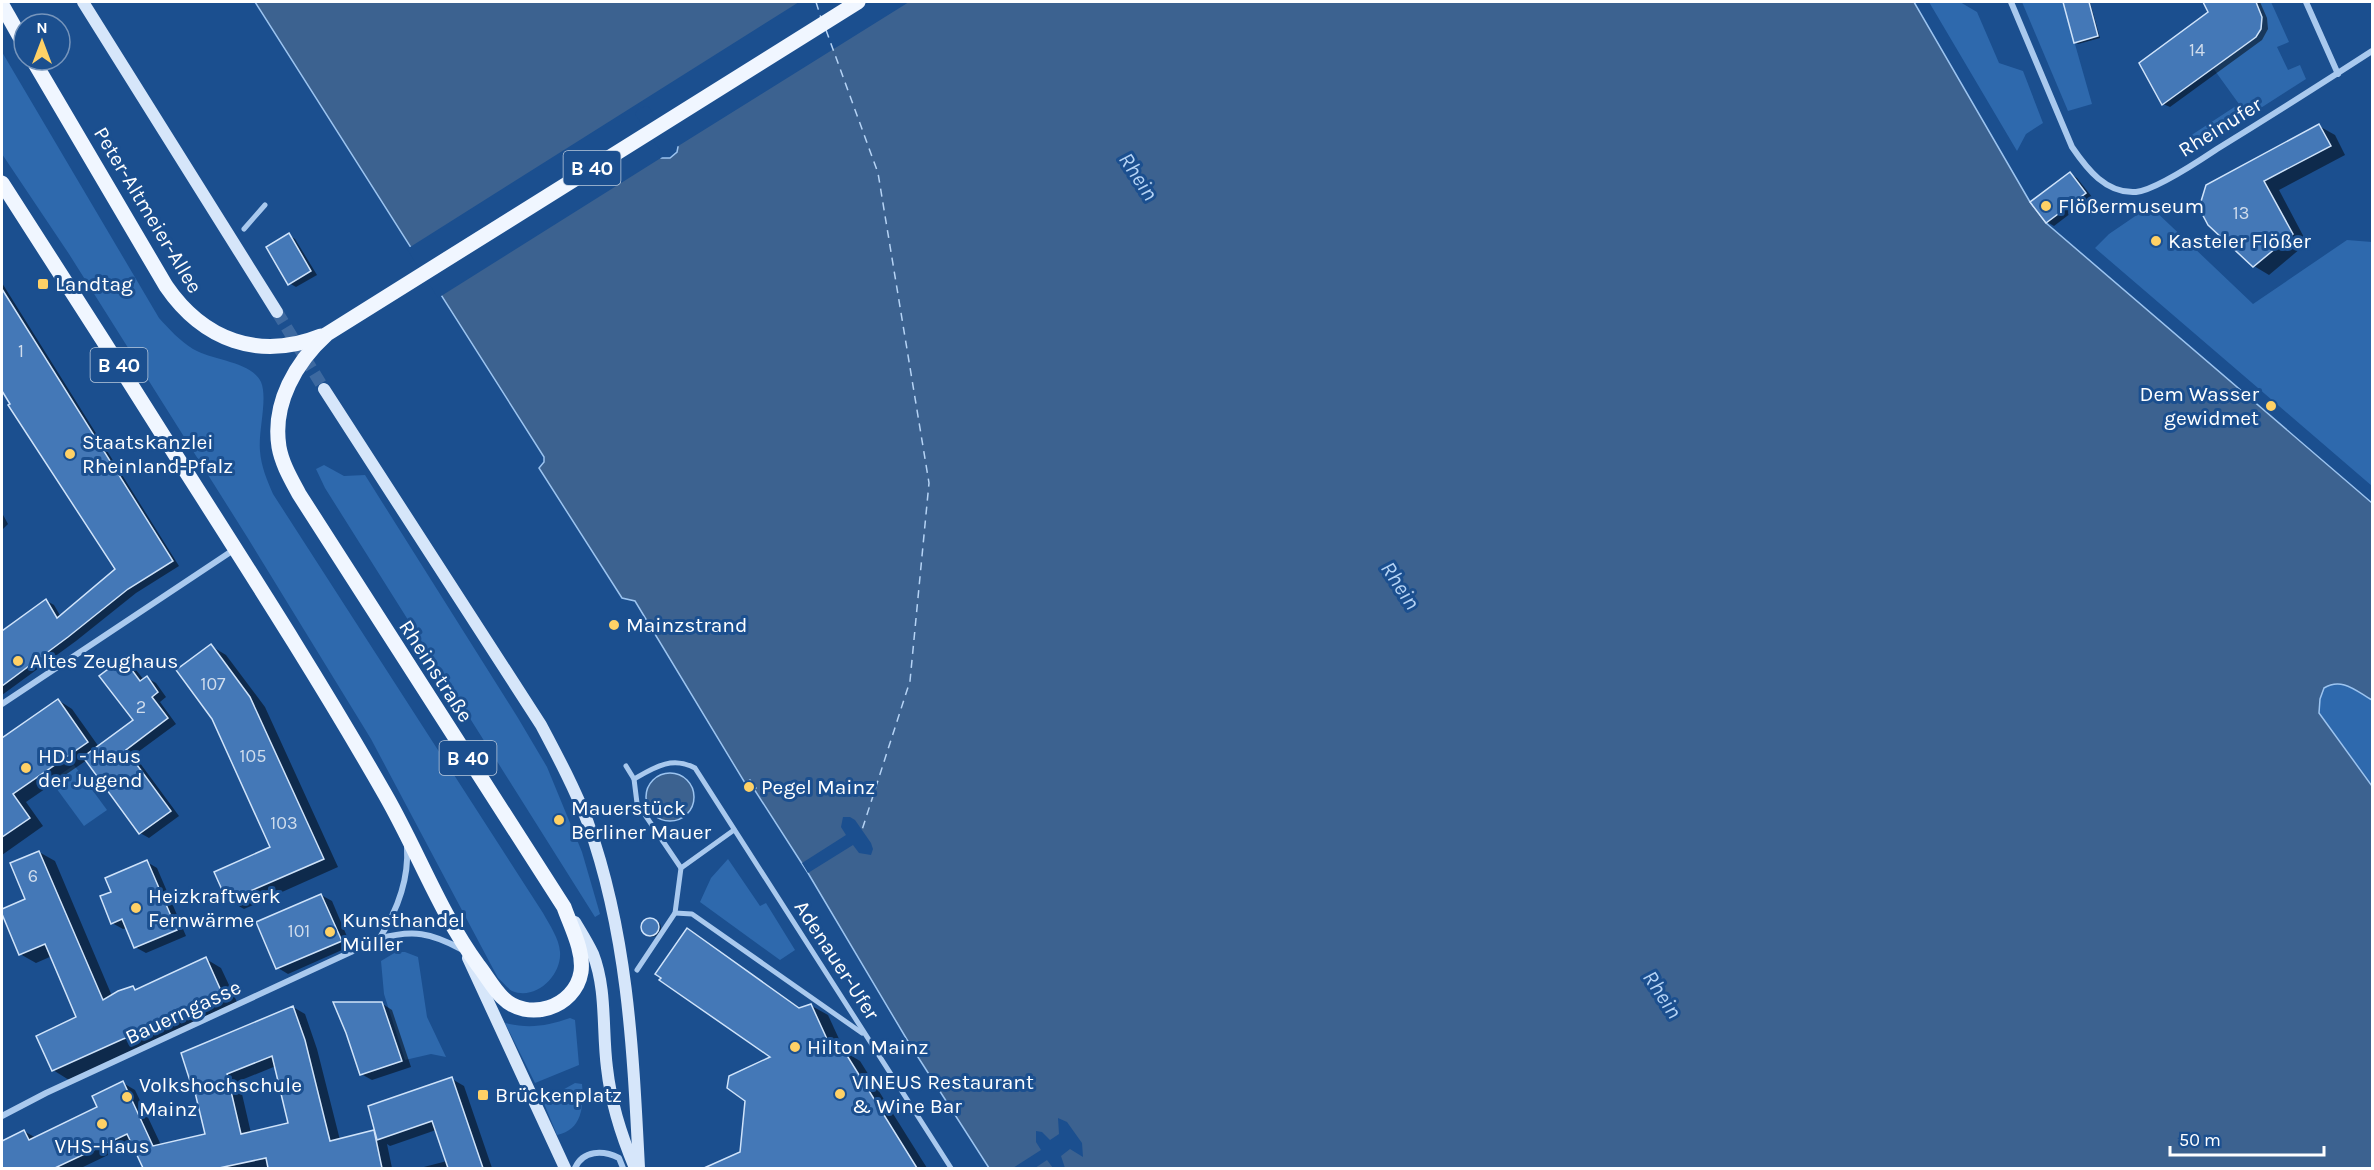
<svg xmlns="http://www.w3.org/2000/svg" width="2374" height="1170" font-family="Karla,sans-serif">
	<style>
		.green { fill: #2e69ad }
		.water { fill: #3c6290; stroke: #9cc4f0; stroke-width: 1.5; fill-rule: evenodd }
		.pier { fill: #1b4f8f }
		.shadow { fill: #0007; fill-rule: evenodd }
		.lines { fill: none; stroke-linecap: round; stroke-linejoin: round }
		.ferry { stroke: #b5d3f5; stroke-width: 1.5; stroke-dasharray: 8 6; stroke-linecap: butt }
		.building { fill: #4478b7; stroke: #cfe3fa; stroke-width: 1.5; fill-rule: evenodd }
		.secondary-tunnel { stroke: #3d69a0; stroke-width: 12; stroke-dasharray: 12 6; stroke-linecap: butt }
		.pedestrian { stroke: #a9c9ee; stroke-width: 5 }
		.minor { stroke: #a9c9ee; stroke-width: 6 }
		.secondary { stroke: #d6e6fa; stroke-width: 12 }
		.primary { stroke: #f0f6ff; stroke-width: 15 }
		.poi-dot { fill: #ffd166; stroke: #1b4f8f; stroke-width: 2 }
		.labels { text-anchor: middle; stroke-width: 6; stroke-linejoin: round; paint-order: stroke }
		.number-label { font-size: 18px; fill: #d0dded }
		.shield { fill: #1b4f8f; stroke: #bbcadd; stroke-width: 1.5 }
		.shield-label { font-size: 20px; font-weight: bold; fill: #fff }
		.street-label { font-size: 21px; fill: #fff; stroke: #1b4f8f }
		.poi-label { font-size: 21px; fill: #fff; stroke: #1b4f8f; text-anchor: start }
		.water-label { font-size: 22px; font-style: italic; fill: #b5d3f5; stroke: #1b4f8f }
	</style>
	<rect width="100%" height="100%" fill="#1b4f8f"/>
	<!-- green -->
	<g class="green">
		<polygon points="1929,2 1960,2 1977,12 1999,63 2023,71 2043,123 2026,134 2017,151"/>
		<polygon points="2022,2 2063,2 2092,104 2068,111"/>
		<polygon points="2256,2 2271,2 2289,42 2277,47 2288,70 2300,65 2306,79 2195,150 2187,138 2239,104 2213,68 2261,29 2262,17"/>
		<path d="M2 52 159 318C169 329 180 341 193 349 213 361 251 361 261 382 268 399 258 431 260 451 261 466 267 480 273 494L543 913C550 926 559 938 560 952 562 975 536 1001 512 991 507 988 502 981 498 978L371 739 249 540 69 254 2 154Z"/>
		<polygon points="2150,206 2253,304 2347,240 2372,242 2372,486 2095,248 2109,234"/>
		<polygon points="324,465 344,476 365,475 518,718 547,767 582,852 600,914 595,917 325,488 316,469"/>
		<polygon points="2332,683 2344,684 2372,700 2371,783 2319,713 2320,699 2324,688"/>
		<polygon points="74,765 107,810 84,826 51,781"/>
		<polygon points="728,859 760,906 766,903 795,950 780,960 700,902 711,878"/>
		<polygon points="396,952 405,952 418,957 427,1017 446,1057 431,1054 405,1060 384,994 381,961"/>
		<path d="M570 1018 575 1020 579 1065 535 1083 505 1023C529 1029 547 1026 570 1018Z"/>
		<path d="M575 1083 582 1084C584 1106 582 1130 557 1135L543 1101Z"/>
	</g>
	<!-- water -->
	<g class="water">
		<path d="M255 2H1914L2030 202 2046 223 2372 503V700C2356 691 2342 677 2324 688L2320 699 2319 713 2372 786V1168H989L909 1043 808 873 754 789 756 788 750 780 745 783 635 601 622 598 539 468 544 462V457ZM650 103 678 147 677 152 670 158H661L632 113 634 108Z"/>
		<circle cx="670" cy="797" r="24"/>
	</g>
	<!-- pier -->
	<g class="pier">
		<polygon points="799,2 909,2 675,148 648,106 639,108 635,114 664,156 438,298 407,249"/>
		<polygon points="843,817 850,817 855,820 871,843 873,849 871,855 859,853 853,845 808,873 802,863 846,835 841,827"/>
		<polygon points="1058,1118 1067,1122 1082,1143 1083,1157 1070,1149 1061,1156 1065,1168 1053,1168 1047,1160 1035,1168 1013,1168 1041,1150 1036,1142 1036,1131 1042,1132 1050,1140 1059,1134"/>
	</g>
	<!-- shadow -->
	<g class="shadow">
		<polygon points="2065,2 2090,2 2100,38 2078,44 2075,42"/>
		<polygon points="2205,2 2260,2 2267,18 2268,29 2262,40 2170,107 2163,104 2210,13"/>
		<polygon points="2319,126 2335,135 2345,155 2279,190 2307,243 2269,275 2254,266 2209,224"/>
		<polygon points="2070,174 2077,178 2092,197 2054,226 2047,222"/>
		<polygon points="289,235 295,239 317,275 296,287 289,283"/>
		<polygon points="2,283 179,566 136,593 76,641 2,695 2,633 47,601 54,605 61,617 117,570 2,388"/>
		<polygon points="2,513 8,524 2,530"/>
		<polygon points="211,646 226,655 265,707 338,867 244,909 228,900 272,848 213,718"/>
		<polygon points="123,660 132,665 144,680 147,678 156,683 166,697 160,702 176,724 134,755 179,816 149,838 140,833 87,760 26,802 43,826 2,855 2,740 58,700 72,709 99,747 135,721"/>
		<polygon points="39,852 55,861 112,996 132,988 137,991 206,959 221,968 237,1002 69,1080 53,1070 78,1018 52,956 36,963 20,954 2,911 27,900"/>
		<polygon points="147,862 157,868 186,936 146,953 135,947 126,928 123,929 112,923 113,893"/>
		<polygon points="321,895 332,901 351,946 288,974 278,968"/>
		<circle cx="652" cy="928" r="9"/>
		<polygon points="704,941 801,1009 810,1005 828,1015 845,1052 860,1061 927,1168 708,1168 741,1153 773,1057"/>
		<polygon points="381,1003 392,1010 411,1067 372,1080 361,1074"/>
		<path d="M293 1007 305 1014 317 1049 340 1140 374 1132 377 1134 452 1079 464 1086 492 1168H420L447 1161 436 1130 390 1146 387 1144 392 1168H147L144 1167 133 1143 81 1168H2V1142L24 1131 36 1138 99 1108 123 1083 135 1090 161 1145 206 1135 194 1084ZM276 1066 290 1124 251 1133 239 1081Z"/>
	</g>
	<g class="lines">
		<!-- ferry -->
		<g class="ferry">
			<polyline points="816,2 821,18"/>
			<polyline points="826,30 878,173 929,483 910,681 862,830"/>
		</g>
	</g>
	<!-- building -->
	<g class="building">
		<polygon points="2063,2 2089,2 2098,36 2074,43"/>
		<polygon points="2203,2 2256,2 2262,17 2261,29 2256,37 2162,105 2139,63 2208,12"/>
		<polygon points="2319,124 2331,146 2264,181 2293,234 2253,267 2208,225 2199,208 2206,185"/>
		<polygon points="2070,172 2086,193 2046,223 2030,202"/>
		<polygon points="289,233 311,271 288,285 266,247"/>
		<polygon points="2,289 173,561 128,589 68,637 2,686 2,631 46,599 57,618 115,569 8,405 10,404 2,391"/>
		<polygon points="211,644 250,697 324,859 227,901 214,872 270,847 212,719 176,670"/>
		<polygon points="123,658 140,681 147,676 158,692 152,697 168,718 126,750 171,811 139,834 83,757 133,720 99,676"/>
		<polygon points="58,699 88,742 13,794 30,818 2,837 2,738"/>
		<polygon points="39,851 103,1000 118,991 133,986 135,990 206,957 222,993 151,1026 138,1034 123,1039 52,1071 36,1036 76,1017 45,944 19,955 2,914 2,909 25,899 10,863"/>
		<polygon points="147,860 177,930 134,948 122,919 111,924 100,896 111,892 105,878"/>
		<polygon points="321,894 342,941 276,969 256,922"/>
		<circle cx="650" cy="927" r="9"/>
		<polygon points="687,928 799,1008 811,1004 832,1050 843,1049 917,1168 704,1168 740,1152 745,1101 727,1088 729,1076 770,1057 659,980 661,978 655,974"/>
		<polygon points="333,1002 382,1002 402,1061 360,1075 346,1033"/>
		<path d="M293 1006 305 1040 330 1141 374 1130 382 1168H268L266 1158 219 1168H143L127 1134 55 1168H2V1141L24 1130 29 1140 97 1107 92 1096 123 1081 153 1146 205 1134 193 1084H191L181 1053ZM272 1056 288 1123 241 1134 227 1074Z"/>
		<polygon points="452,1077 483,1168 448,1168 432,1121 377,1140 368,1106"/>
	</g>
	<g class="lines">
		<!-- secondary-tunnel -->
		<polyline class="secondary-tunnel" points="277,312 324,389"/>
		<!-- pedestrian -->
		<g class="pedestrian">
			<polyline points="244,229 265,205"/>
			<path d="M626 766 634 779C655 767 672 756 695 768L951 1168"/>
			<polyline points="634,779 637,803 681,868"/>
			<polyline points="675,913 692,914 862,1033"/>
			<polyline points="637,970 675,913 681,868 734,830"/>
		</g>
		<!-- minor -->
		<g class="minor">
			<path d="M2011 2 2072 147C2087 169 2106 194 2136 192 2156 190 2199 161 2217 149 2269 117 2321 84 2372 51"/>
			<polyline points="2306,2 2338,74"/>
			<polyline points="2,704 235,549"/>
			<path d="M379 939C397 911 409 880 407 847"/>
			<path d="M2 1116 46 1093 379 939C413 929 431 933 461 949"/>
			<path d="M575 1168C583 1150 603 1150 619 1158L623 1168"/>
		</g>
		<!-- secondary -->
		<g class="secondary">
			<polyline points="83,2 277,312"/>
			<path d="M324 389 541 725C558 757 575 789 588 823 628 935 633 1051 639 1168"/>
			<path d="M575 922C581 932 588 943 593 954 607 990 602 1030 607 1068 611 1104 621 1135 635 1168"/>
			<polyline points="468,958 565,1168"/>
		</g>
		<!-- primary -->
		<g class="primary">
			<polyline points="2,5 24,44"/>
			<path d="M33 60 166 286C203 340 259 361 321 336"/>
			<path d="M2 183C57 268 112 354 166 440 241 558 317 675 386 796 418 852 440 913 478 965 486 975 493 988 502 997 527 1023 575 1008 581 972 584 951 571 927 564 907L299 494C291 479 282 464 279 447 272 403 296 362 327 334L858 2"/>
		</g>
	</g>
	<!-- markers -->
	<g class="poi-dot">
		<circle cx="2046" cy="206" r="6"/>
		<circle cx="2156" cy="241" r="6"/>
		<rect x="37" y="278" width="12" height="12" rx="3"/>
		<circle cx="2271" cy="406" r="6"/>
		<circle cx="70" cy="454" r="6"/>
		<circle cx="614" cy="625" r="6"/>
		<circle cx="18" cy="661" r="6"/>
		<circle cx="26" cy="768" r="6"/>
		<circle cx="749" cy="787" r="6"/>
		<circle cx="559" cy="820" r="6"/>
		<circle cx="136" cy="908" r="6"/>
		<circle cx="330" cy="932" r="6"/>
		<circle cx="795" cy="1047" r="6"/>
		<circle cx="840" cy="1094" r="6"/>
		<rect x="477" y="1089" width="12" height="12" rx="3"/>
		<circle cx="127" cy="1097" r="6"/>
		<circle cx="102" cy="1124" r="6"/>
	</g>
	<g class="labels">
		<!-- number labels -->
		<g class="number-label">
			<text x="2197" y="56">14</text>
			<text x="2241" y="219">13</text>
			<text x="21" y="357">1</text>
			<text x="213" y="690">107</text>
			<text x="141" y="713">2</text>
			<text x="253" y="762">105</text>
			<text x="284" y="829">103</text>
			<text x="33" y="882">6</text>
			<text x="299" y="937">101</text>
		</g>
		<!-- shield labels -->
		<g class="shield">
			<rect x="563.5" y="151" width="57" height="34" rx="4.5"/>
			<rect x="90.5" y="348" width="57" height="34" rx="4.5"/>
			<rect x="439.5" y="741" width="57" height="34" rx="4.5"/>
		</g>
		<g class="shield-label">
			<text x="592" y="175">B 40</text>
			<text x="119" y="372">B 40</text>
			<text x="468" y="765">B 40</text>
		</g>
		<!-- street labels -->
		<g class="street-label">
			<text transform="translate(2220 127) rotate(-32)" y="7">Rheinufer</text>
			<text transform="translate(148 210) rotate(59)" y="7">Peter-Altmeier-Allee</text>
			<text transform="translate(436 671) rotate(57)" y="7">Rheinstraße</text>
			<text transform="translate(837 960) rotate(57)" y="7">Adenauer-Ufer</text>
			<text transform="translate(183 1012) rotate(-25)" y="7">Bauerngasse</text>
		</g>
		<!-- poi labels -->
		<g class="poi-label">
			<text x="2058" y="213">Flößermuseum</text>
			<text x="2168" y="248">Kasteler Flößer</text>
			<text x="55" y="291">Landtag</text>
			<text x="2259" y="401" text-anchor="end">Dem Wasser<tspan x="2259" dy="24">gewidmet</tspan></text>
			<text x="82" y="449">Staatskanzlei<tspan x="82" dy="24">Rheinland-Pfalz</tspan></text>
			<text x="626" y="632">Mainzstrand</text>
			<text x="30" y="668">Altes Zeughaus</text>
			<text x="38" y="763">HDJ - Haus<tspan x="38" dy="24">der Jugend</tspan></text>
			<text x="761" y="794">Pegel Mainz</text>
			<text x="571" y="815">Mauerstück<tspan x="571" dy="24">Berliner Mauer</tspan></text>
			<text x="148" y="903">Heizkraftwerk<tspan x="148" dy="24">Fernwärme</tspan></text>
			<text x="342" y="927">Kunsthandel<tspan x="342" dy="24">Müller</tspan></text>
			<text x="807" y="1054">Hilton Mainz</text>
			<text x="852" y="1089">VINEUS Restaurant<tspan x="852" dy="24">&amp; Wine Bar</tspan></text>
			<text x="139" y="1092">Volkshochschule<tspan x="139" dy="24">Mainz</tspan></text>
			<text x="495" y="1102">Brückenplatz</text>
			<text x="102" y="1153" text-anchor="middle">VHS-Haus</text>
		</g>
		<!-- water labels -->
		<g class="water-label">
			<text transform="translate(1139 176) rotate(57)" y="8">Rhein</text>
			<text transform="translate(1401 585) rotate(57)" y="8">Rhein</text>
			<text transform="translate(1663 994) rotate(57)" y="8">Rhein</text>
		</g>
	</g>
	<!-- border -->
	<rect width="2374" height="1170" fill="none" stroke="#ffffff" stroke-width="6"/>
	<!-- north arrow -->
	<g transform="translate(42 42)"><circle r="28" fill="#1b4f8f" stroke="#7695bc" stroke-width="1.5"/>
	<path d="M0-4.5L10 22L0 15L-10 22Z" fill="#ffd166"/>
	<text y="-9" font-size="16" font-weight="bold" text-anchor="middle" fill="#ffffff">N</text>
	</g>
	<!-- scale -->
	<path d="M2170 1146v9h154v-9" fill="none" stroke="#ffffff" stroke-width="3"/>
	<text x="2179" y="1146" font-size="18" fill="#ffffff" stroke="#1b4f8f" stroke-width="4.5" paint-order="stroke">50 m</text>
</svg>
